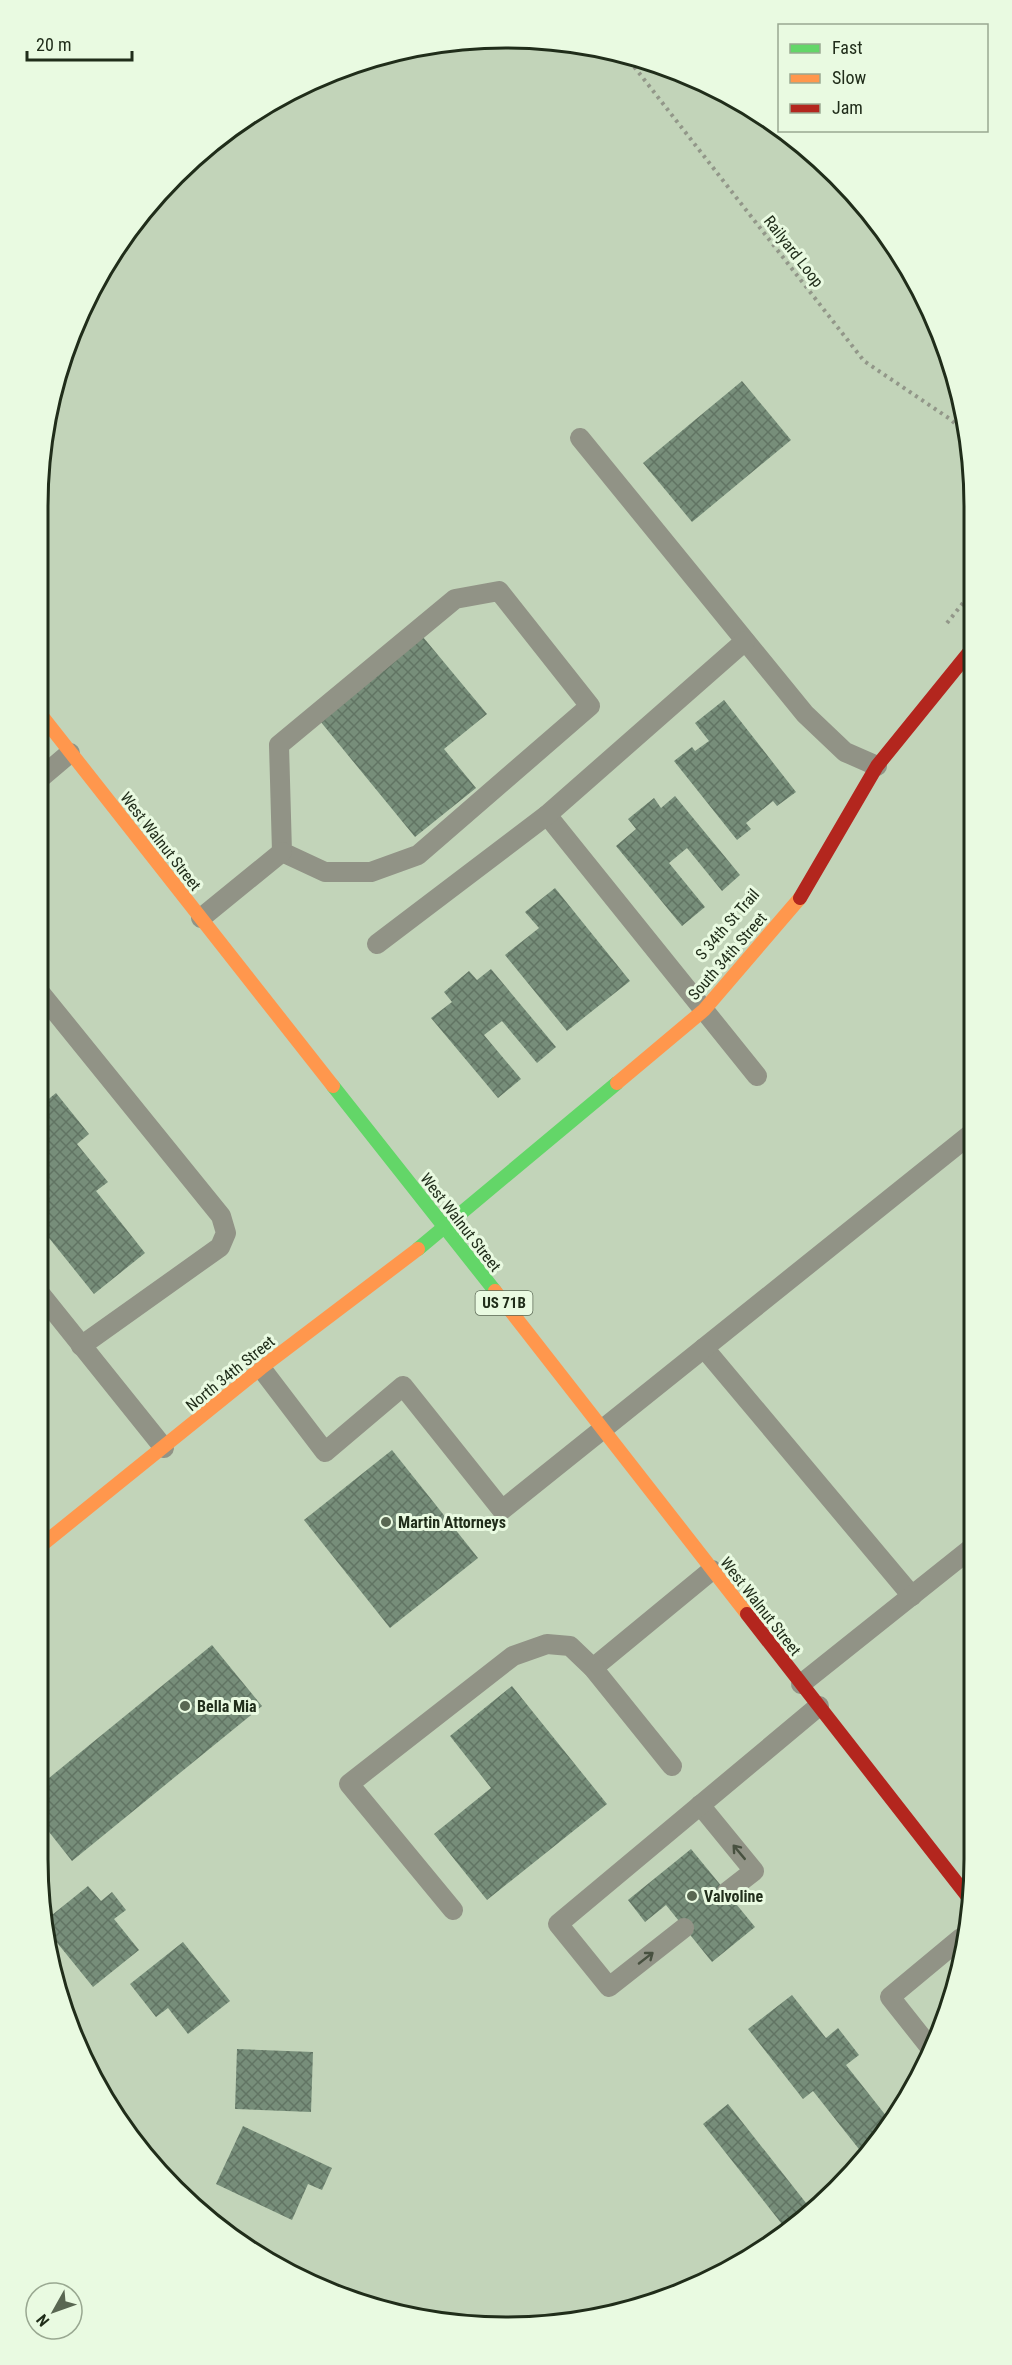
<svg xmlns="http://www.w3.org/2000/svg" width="1012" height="2365" font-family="'Roboto Condensed',sans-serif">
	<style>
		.building { fill: url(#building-cross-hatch) }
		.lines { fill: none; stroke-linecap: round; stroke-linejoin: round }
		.path { stroke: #929789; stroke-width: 4; stroke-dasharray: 3 4.5; stroke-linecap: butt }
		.lane { stroke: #919386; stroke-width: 20 }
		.fast { stroke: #63d668; stroke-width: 14 }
		.slow { stroke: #ff974d; stroke-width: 14 }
		.jam { stroke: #b3261e; stroke-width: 14 }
		.oneway { stroke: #485140 }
		.poi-dot { fill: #596752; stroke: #e9fae1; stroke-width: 2 }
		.labels { text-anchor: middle; stroke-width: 6; stroke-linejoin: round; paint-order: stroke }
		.shield { fill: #e9fae1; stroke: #5c6a56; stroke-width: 1.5 }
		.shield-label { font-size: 15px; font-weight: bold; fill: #202d1a }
		.street-label { font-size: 16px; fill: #202d1a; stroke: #e9fae1 }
		.poi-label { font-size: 16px; font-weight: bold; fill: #202d1a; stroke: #e9fae1; text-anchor: start }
		.rim { fill: none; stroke: #202d1a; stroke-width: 3 }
	</style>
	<defs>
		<pattern id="building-cross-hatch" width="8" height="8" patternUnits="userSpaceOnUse" patternTransform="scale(1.5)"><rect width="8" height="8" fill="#778e7a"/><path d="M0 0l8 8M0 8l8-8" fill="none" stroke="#617463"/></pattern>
	</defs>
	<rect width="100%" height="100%" fill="#c2d4b9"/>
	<!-- building -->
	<g class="building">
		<polygon points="742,381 791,440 692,522 643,463"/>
		<polygon points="423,637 487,714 444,749 476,788 415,837 320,721"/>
		<polygon points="724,700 796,792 777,806 773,801 746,823 751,829 737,840 674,761 692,747 695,751 709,741 695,723"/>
		<polygon points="675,796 740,875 722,891 687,848 669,863 705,907 682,926 616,846 636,829 628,819 654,798 661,808"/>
		<polygon points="555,888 630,981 567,1031 505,955 539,928 525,912"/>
		<polygon points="491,969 556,1047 537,1063 502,1021 484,1035 521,1079 498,1098 431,1018 452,1002 444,992 469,971 477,980"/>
		<polygon points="38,1092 45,1102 56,1093 89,1134 77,1144 108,1182 96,1191 145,1253 94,1294 45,1233 38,1238"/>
		<polygon points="392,1450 478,1558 390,1628 304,1520"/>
		<polygon points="212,1645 262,1706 72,1861 38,1818 38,1787"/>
		<polygon points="512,1686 607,1804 487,1900 434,1834 491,1788 450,1736"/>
		<polygon points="691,1849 755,1927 712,1962 666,1905 645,1922 628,1900"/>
		<polygon points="88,1886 101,1901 112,1892 126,1910 114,1919 139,1950 93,1987 50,1934 47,1919"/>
		<polygon points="183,1942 230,2001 188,2034 168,2008 156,2017 130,1984"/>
		<polygon points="792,1995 826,2038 838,2028 859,2055 846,2065 891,2122 866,2158 813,2091 803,2099 748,2029"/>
		<polygon points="237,2049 313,2052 311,2112 235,2109"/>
		<polygon points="728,2104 810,2208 785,2228 703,2124"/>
		<polygon points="243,2126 332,2168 322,2190 308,2184 292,2220 216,2184"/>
		<polygon points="212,2210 221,2222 220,2222 209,2213"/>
	</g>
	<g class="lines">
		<!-- path -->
		<g class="path">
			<polyline points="625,55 864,361 950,419 968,435"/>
			<polyline points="947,623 971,593"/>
		</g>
		<!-- lane -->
		<g class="lane">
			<polyline points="580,438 805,714 845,752 877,766"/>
			<polygon points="499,591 590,706 418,855 371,872 325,872 282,852 279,745 455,599"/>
			<polyline points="38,780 70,753"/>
			<polyline points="547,815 757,1076"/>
			<polyline points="201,918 282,852"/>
			<polyline points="377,944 547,815 745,641"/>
			<polyline points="38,990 221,1216 226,1233 220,1247 81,1346"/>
			<polyline points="38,1291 164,1448"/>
			<polyline points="704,1348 912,1596"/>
			<polyline points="261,1368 325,1452 403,1386 502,1510 972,1133"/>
			<polyline points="593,1668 712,1570"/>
			<polyline points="801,1684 974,1546"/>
			<polyline points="700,1805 754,1871 727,1892"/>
			<polyline points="453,1910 349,1784 513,1656 547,1644 570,1646 593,1668 672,1766"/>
			<polyline points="684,1928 609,1987 558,1924 819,1706"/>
			<polyline points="932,2050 890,1997 961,1938"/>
		</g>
		<!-- fast -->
		<g class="fast">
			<polyline points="333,1086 495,1291"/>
			<polyline points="418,1249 617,1083"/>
		</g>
		<!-- slow -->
		<g class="slow">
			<polyline points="38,711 333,1086"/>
			<polyline points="617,1083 704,1010 800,898"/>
			<polyline points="495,1291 747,1614"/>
			<polyline points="38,1548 261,1368 418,1249"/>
		</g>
		<!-- jam -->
		<g class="jam">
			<polyline points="800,898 877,766 971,650"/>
			<polyline points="747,1614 968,1897"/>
		</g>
	</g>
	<!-- one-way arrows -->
	<defs><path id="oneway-shaft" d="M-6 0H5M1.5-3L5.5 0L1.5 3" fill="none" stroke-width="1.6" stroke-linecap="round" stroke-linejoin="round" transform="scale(1.5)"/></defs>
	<g class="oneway">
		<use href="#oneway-shaft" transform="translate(739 1852) rotate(-130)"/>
		<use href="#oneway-shaft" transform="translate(646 1958) rotate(-38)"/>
	</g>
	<!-- markers -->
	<g class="poi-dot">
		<circle cx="386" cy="1522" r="6"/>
		<circle cx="185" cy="1706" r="6"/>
		<circle cx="692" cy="1896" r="6"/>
	</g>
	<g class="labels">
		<!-- shield labels -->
		<rect class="shield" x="475.5" y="1291" width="57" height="24" rx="4.5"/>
		<g class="shield-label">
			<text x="504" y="1308">US 71B</text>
		</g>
		<!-- street labels -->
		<g class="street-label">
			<text transform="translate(794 251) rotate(52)" y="6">Railyard Loop</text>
			<text transform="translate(161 841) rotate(52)" y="6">West Walnut Street</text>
			<text transform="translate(727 924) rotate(-49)" y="6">S 34th St Trail</text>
			<text transform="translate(727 956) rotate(-49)" y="6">South 34th Street</text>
			<text transform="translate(461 1222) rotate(52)" y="6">West Walnut Street</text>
			<text transform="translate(230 1373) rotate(-39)" y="6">North 34th Street</text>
			<text transform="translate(761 1606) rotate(52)" y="6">West Walnut Street</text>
		</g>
		<!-- poi labels -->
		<g class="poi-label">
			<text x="398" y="1528">Martin Attorneys</text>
			<text x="197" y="1712">Bella Mia</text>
			<text x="704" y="1902">Valvoline</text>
		</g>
	</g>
	<!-- crop -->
	<path d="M0 0H1012V2365H0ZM506 48H506A458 458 0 0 1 964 506V1859A458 458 0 0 1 506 2317H506A458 458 0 0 1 48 1859V506A458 458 0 0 1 506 48Z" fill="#e9fae1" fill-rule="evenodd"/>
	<path class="rim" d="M506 48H506A458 458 0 0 1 964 506V1859A458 458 0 0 1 506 2317H506A458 458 0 0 1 48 1859V506A458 458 0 0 1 506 48Z"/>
	<!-- legend -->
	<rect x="778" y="24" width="210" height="108" fill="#e9fae1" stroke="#99a891" stroke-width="1.5"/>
	<rect x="790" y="44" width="30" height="9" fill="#63d668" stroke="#99a891" stroke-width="1.5"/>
	<text x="832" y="54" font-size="18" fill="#202d1a">Fast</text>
	<rect x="790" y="74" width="30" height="9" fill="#ff974d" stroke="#99a891" stroke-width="1.5"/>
	<text x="832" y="84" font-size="18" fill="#202d1a">Slow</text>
	<rect x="790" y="104" width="30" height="9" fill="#b3261e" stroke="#99a891" stroke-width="1.5"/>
	<text x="832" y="114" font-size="18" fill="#202d1a">Jam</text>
	<!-- north arrow -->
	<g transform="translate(54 2311) rotate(230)"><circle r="28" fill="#e9fae1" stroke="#99a891" stroke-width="1.5"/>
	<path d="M0-4.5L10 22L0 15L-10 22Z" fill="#596752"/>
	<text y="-9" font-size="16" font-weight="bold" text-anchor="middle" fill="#202d1a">N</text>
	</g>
	<!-- scale -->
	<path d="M27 51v9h105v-9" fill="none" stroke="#202d1a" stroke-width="3"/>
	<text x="36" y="51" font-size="18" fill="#202d1a" stroke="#e9fae1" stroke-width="4.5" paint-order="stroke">20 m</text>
</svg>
